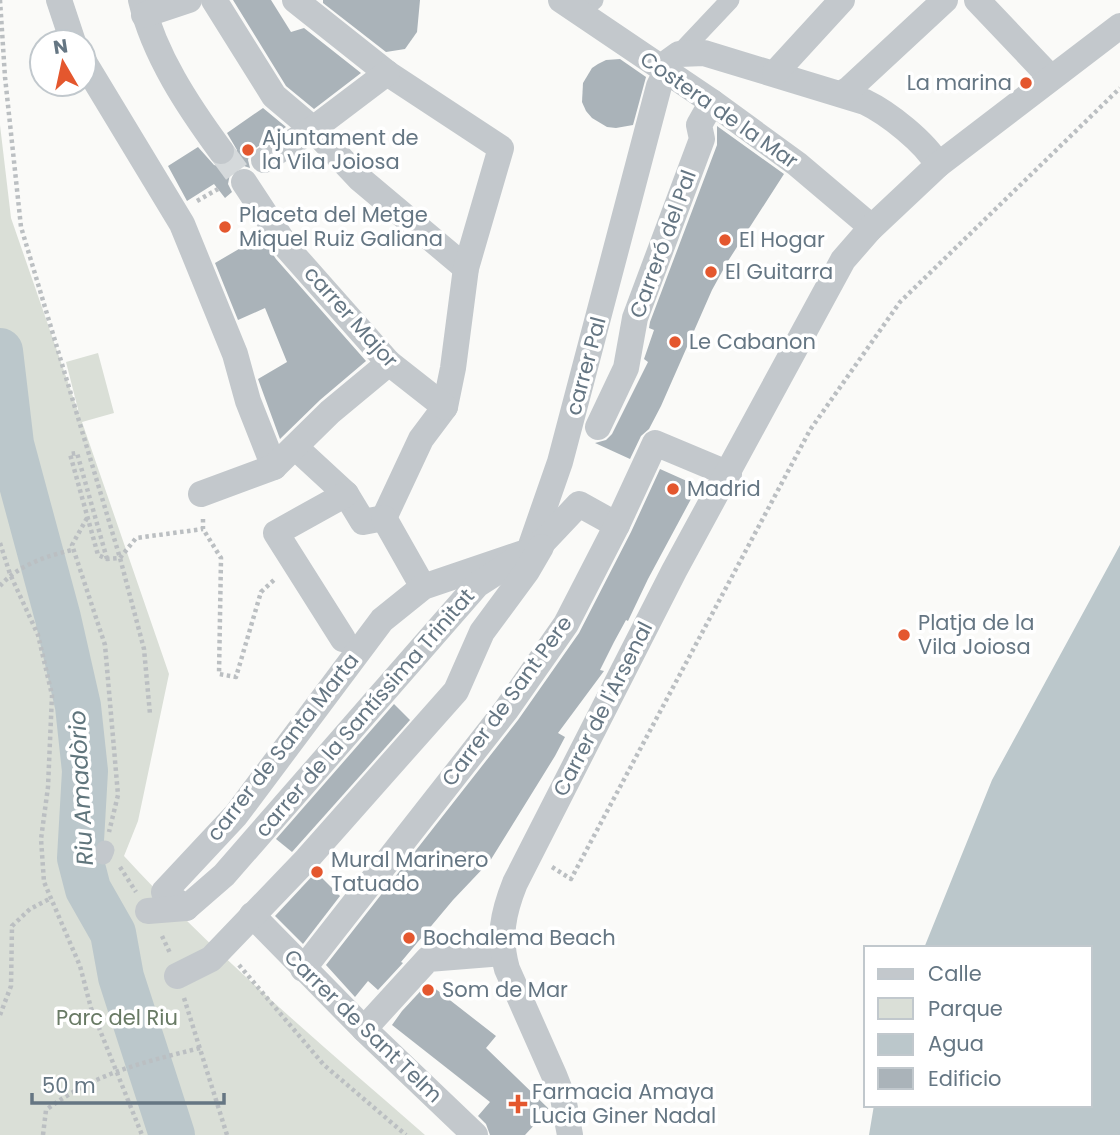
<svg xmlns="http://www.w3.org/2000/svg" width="1120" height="1135" font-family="Poppins,sans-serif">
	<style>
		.green { fill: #dadfd7 }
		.water { fill: #bbc7cb }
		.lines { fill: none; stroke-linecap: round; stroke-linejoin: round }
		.river { stroke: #bbc7cb; stroke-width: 46 }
		.building { fill: #aab3b9 }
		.minor-tunnel { stroke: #d5d9db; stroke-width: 26; stroke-dasharray: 26 13; stroke-linecap: butt }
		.path { stroke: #bbbfc2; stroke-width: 4.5; stroke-dasharray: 3.5 3.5; stroke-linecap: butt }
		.pedestrian { stroke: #c3c8cc; stroke-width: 19 }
		.minor { stroke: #c3c8cc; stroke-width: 26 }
		.poi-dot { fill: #e4572e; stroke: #fff; stroke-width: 2.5 }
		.labels { text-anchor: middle; stroke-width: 7; stroke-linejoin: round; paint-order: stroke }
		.poi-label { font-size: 21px; fill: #657683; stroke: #fff; text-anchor: start }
		.street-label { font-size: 21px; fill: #657683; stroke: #fff }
		.park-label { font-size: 21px; fill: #687a64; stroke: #fff }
		.water-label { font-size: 23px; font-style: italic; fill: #60757c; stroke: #fff }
	</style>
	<rect width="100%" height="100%" fill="#fafaf8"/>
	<!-- green -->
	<path class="green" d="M0 125 11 218 80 417 66 362 98 353 114 413 82 422 169 674 138 821 124 856C217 957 322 1045 425 1135H0Z"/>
	<!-- water -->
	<polygon class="water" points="1120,545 1120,1135 869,1135 874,1105 1090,1105 1090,948 924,948 992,780"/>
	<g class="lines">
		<!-- river -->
		<polyline class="river" points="0,351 11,444 58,618 78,706 85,771 80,858 88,889 113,933 121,977 172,1135"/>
	</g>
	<!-- building -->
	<g class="building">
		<polygon points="233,0 271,0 291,32 304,28 361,73 314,109 286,86"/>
		<polygon points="323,0 420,0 417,32 405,49 386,52 323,3"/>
		<polygon points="620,59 646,77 633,125 616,128 607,127 592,118 586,111 582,102 583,83 592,68 598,64 606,60"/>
		<polygon points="263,108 286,127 250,152 248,160 250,168 244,166 236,169 230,174 228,184 232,192 225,198 214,184 187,201 168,166 198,147 214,165 222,167 230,164 235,158 237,150 227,133"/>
		<polygon points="717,126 784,174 728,261 712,290 661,406 649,429 641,436 630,459 595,443 606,440 612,434 648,362 644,359 654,330 649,328 650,322 717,145"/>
		<polygon points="261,236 276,259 366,361 320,400 280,439 258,379 287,362 265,308 238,320 215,263"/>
		<polygon points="660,469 698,486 648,579 628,621 626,620 614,642 600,670 604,671 558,733 565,737 555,756 490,861 453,900 401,962 403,963 378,990 368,981 355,997 326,965 518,720 579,633 631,532"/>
		<polygon points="394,704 410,720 292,852 276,839"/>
		<polygon points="316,872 340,896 303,944 275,916"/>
		<polygon points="428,983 496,1036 486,1048 549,1109 525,1135 490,1135 486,1124 478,1116 490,1102 392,1025 402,1011"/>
	</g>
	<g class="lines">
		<!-- minor-tunnel -->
		<polyline class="minor-tunnel" points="221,151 244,182"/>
		<!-- path -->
		<g class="path">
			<polyline points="0,0 5,77 21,227 120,558 144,649 150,714"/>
			<polyline points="197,201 218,189"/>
			<polyline points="87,518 72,545 105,645 118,795 109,832"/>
			<polyline points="203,519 203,529 221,558 219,674 236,677 261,592 275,579"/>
			<polyline points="0,543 10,574 38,635 52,695 48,787 41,839 44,882 80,966 91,1008 142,1135"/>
			<polyline points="107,559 77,453 70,454 98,555 107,559 120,558 136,538 203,529"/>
			<path d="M0 586C17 566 46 556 72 550"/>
			<polyline points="120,867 136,892"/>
			<polyline points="552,867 571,879 810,430 900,302 1120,88"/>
			<polyline points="162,936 170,953"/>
			<polyline points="239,965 324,1065 406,1135"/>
			<polyline points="184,998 227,1135"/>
			<polyline points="0,1015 11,986 12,926 30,909 51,898"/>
			<path d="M43 1135 46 1110C95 1073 141 1063 200 1048"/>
		</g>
		<!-- pedestrian -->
		<g class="pedestrian">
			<polyline points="579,12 594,0"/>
			<polyline points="679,54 730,0"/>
			<polyline points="103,855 105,850"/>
		</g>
		<!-- minor -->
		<g class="minor">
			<polyline points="59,0 73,42"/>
			<path d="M141 0C154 55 188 106 221 151"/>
			<polyline points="214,0 274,96 313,129 360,179 466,268"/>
			<polyline points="295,0 387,73 501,148 466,268 453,368 445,407 421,439 384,518"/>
			<polyline points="561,0 712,102 797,164 862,219 870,229"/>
			<polyline points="977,0 1051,78"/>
			<polyline points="144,15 189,0"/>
			<polyline points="84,62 182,224 235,354 248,401 274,467"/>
			<path d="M661 67 679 54 704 53 865 102C888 113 925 142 938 165"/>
			<polyline points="775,73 842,0"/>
			<polyline points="841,94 849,89 945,0"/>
			<polyline points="264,160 313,129 387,73"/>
			<polyline points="244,182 288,249 389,363 445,407"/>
			<polyline points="598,427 626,368 635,318 702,139 699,125 712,102"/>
			<polyline points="295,447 346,494 363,522 384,518"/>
			<polyline points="201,494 274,467 330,412 389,363"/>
			<polyline points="384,518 423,587"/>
			<polyline points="343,639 276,533 346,494"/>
			<polyline points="186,908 164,892 236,815 382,620 423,587 529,551 560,462 659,86 666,72"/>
			<polyline points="148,911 186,908 224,875 477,585 544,541 579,504 617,525"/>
			<polyline points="252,915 364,1029 475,1135"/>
			<polyline points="303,969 506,710 566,624 617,525 655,443 729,474"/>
			<polyline points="177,976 211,959 307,859 456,691 482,632 527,571 541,547"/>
			<polyline points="364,1029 428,959 503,953"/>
			<path d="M570 1135 563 1098 554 1075 507 969C498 937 503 913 515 883L674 571 843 260 870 229 938 165 1120 26"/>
		</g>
	</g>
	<!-- markers -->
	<g class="poi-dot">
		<circle cx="1026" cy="83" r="7"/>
		<circle cx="248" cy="150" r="7"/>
		<circle cx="225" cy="227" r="7"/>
		<circle cx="725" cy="240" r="7"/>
		<circle cx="711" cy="272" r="7"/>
		<circle cx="675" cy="342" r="7"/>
		<circle cx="673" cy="489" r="7"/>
		<circle cx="904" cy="635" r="7"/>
		<circle cx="317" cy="872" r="7"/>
		<circle cx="409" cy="938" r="7"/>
		<circle cx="428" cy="990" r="7"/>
		<path d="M514.5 1093.5h7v7h7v7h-7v7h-7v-7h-7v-7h7z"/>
	</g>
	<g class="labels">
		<!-- poi labels -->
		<g class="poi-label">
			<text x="1012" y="90" text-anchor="end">La marina</text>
			<text x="262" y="145">Ajuntament de<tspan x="262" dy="24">la Vila Joiosa</tspan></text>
			<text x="239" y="222">Placeta del Metge<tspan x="239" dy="24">Miquel Ruiz Galiana</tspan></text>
			<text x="739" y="247">El Hogar</text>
			<text x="725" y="279">El Guitarra</text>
			<text x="689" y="349">Le Cabanon</text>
			<text x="687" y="496">Madrid</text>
			<text x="918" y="630">Platja de la<tspan x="918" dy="24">Vila Joiosa</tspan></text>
			<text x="331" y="867">Mural Marinero<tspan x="331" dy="24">Tatuado</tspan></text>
			<text x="423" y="945">Bochalema Beach</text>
			<text x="442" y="997">Som de Mar</text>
			<text x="532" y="1099">Farmacia Amaya<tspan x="532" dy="24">Lucia Giner Nadal</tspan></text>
		</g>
		<!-- street labels -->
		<g class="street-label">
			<text transform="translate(719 110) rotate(35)" y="7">Costera de la Mar</text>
			<text transform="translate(663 244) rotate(-70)" y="7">Carreró del Pal</text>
			<text transform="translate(351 317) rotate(48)" y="7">carrer Major</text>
			<text transform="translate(586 366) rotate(-75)" y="7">carrer Pal</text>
			<text transform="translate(507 701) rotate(-54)" y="7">Carrer de Sant Pere</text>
			<text transform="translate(603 709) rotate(-63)" y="7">Carrer de l'Arsenal</text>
			<text transform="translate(365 713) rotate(-49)" y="7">carrer de la Santíssima Trinitat</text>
			<text transform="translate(283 747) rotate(-52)" y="7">carrer de Santa Marta</text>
			<text transform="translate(363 1026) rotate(44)" y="7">Carrer de Sant Telm</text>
		</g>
		<!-- park labels -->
		<g class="park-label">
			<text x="117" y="1025">Parc del Riu</text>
		</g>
		<!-- water labels -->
		<g class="water-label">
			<text transform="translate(81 788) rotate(-93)" y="8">Riu Amadòrio</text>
		</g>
	</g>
	<!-- legend -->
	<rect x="864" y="946" width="228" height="161" fill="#ffffff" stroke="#c1c8cd" stroke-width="2"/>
	<rect x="878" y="969" width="35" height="10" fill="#c3c8cc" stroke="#c1c8cd" stroke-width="2"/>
	<text x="928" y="981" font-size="21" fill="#657683">Calle</text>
	<rect x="878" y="998" width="35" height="21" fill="#dadfd7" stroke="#c1c8cd" stroke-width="2"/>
	<text x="928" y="1016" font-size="21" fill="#657683">Parque</text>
	<rect x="878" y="1034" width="35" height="21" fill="#bbc7cb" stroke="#c1c8cd" stroke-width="2"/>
	<text x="928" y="1051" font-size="21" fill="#657683">Agua</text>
	<rect x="878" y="1068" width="35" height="21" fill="#aab3b9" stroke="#c1c8cd" stroke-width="2"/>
	<text x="928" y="1086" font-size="21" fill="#657683">Edificio</text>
	<!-- north arrow -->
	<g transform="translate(63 63) rotate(351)"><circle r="33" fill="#ffffff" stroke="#c1c8cd" stroke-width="2"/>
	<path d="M0-5L12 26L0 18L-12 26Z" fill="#e4572e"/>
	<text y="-10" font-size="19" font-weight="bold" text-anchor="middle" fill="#657683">N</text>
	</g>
	<!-- scale -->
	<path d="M32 1093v10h192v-10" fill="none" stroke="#657683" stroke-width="3.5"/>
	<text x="42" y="1093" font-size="21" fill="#657683" stroke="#ffffff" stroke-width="5" paint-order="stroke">50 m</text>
</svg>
